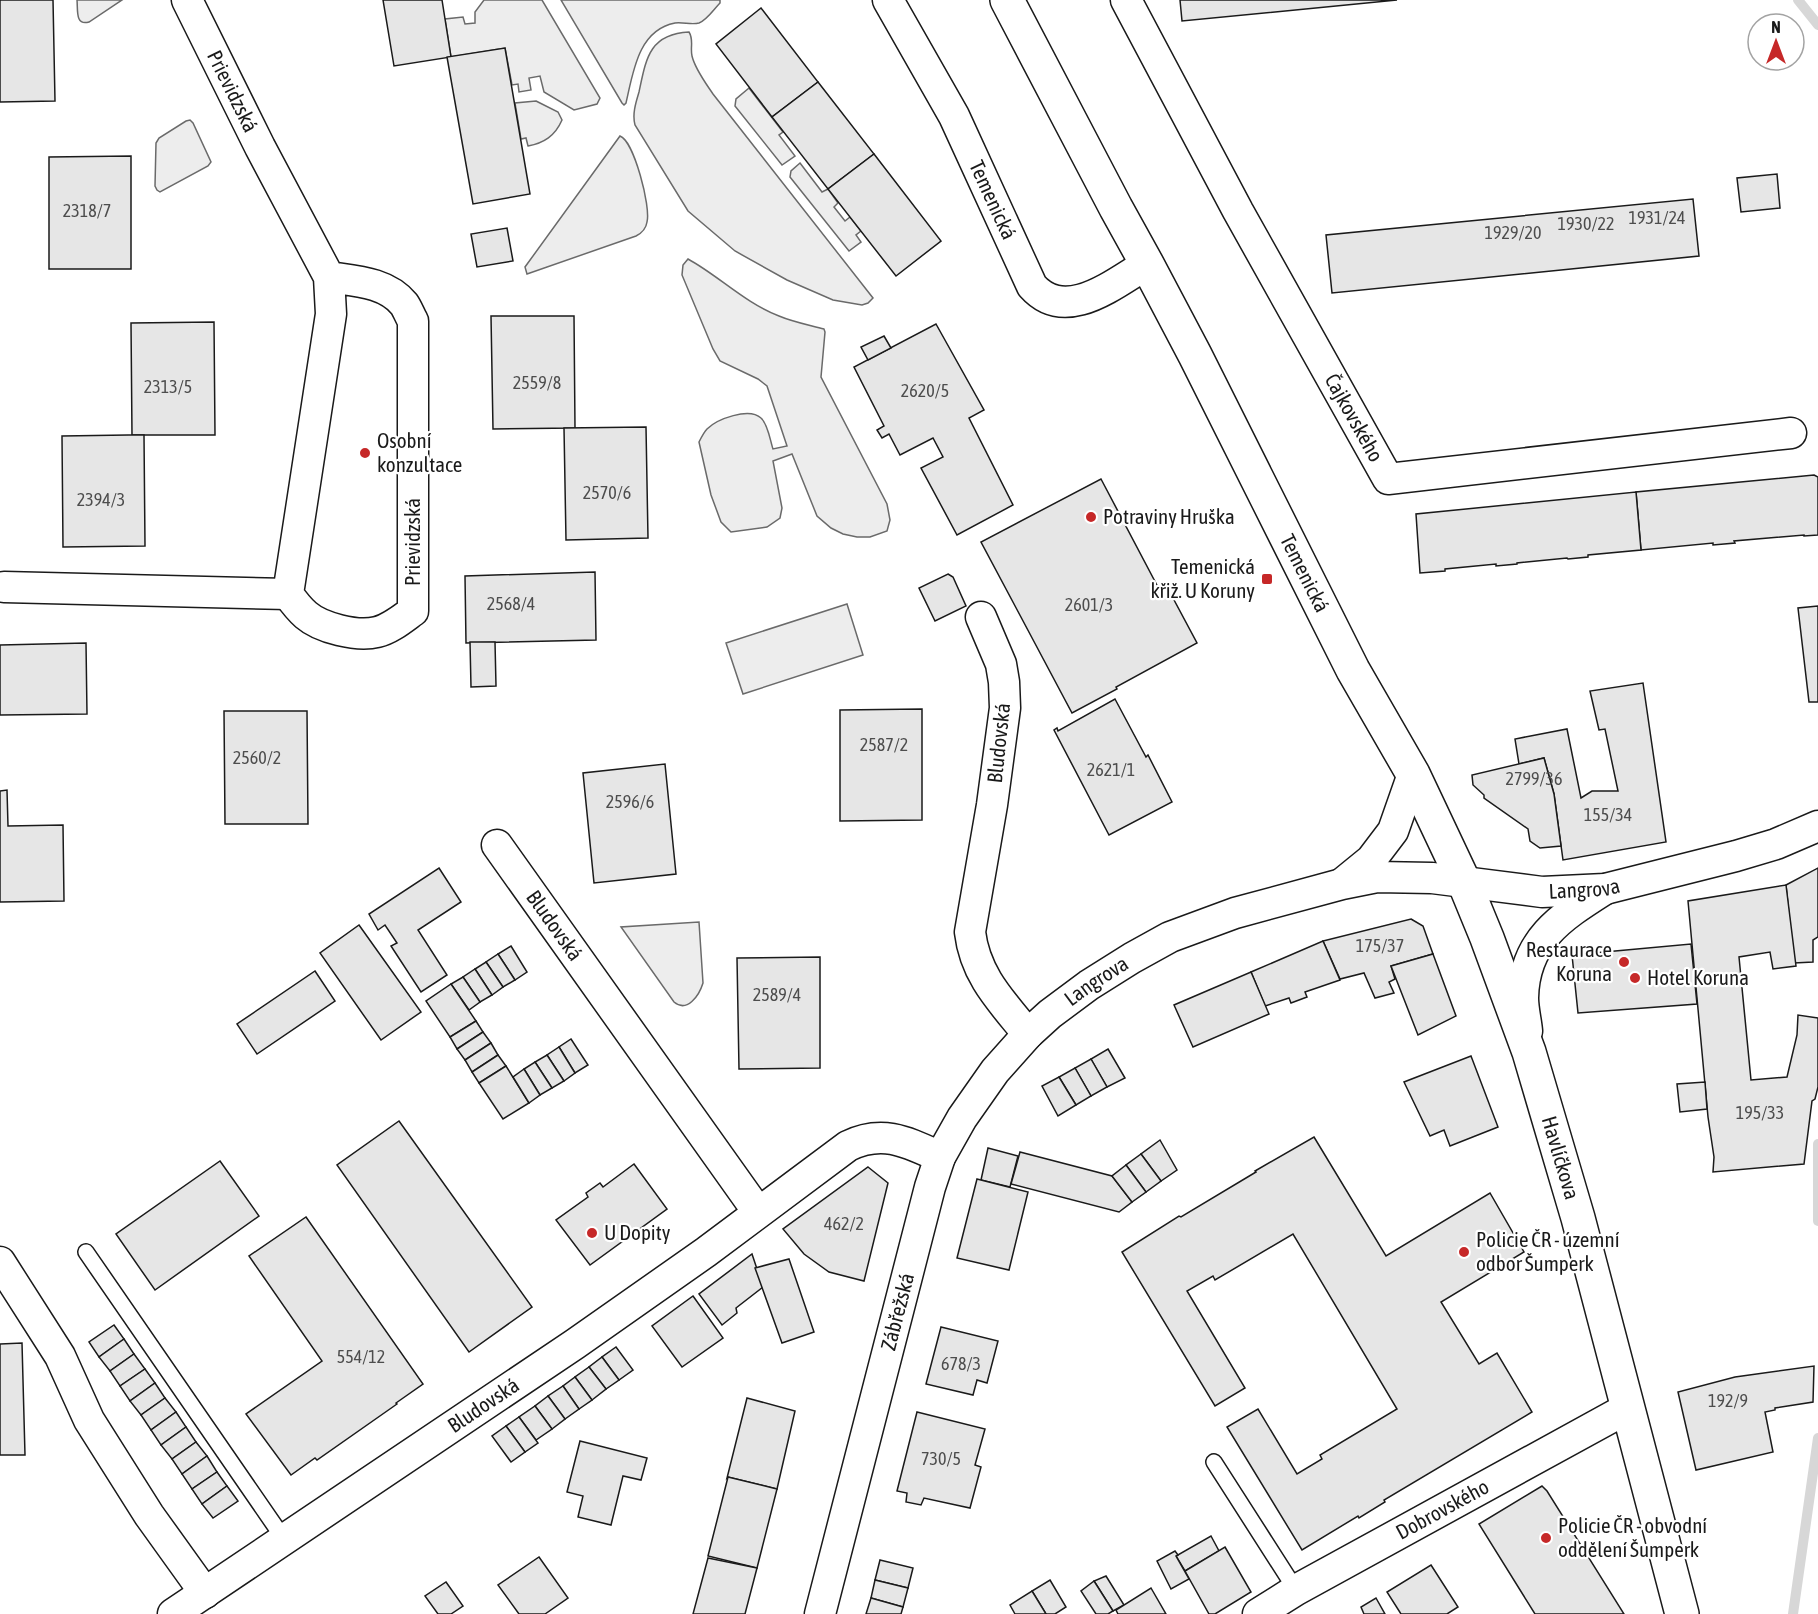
<svg xmlns="http://www.w3.org/2000/svg" width="1818" height="1614" font-family="'Asap Condensed',sans-serif">
	<style>
		.green { fill: #ededed; stroke: #6a6a6a; stroke-width: 1.5 }
		.lines { fill: none; stroke-linecap: round; stroke-linejoin: round }
		.stream { stroke: #d7d7d7; stroke-width: 10 }
		.building { fill: #e6e6e6; stroke: #1a1a1a; stroke-width: 1.5 }
		.service-casing { stroke: #1a1a1a; stroke-width: 18 }
		.minor-casing { stroke: #1a1a1a; stroke-width: 33 }
		.tertiary-casing { stroke: #1a1a1a; stroke-width: 36 }
		.service { stroke: #fff; stroke-width: 15 }
		.minor { stroke: #fff; stroke-width: 30 }
		.tertiary { stroke: #fff; stroke-width: 33 }
		.poi-dot { fill: #c62828; stroke: #fff; stroke-width: 2 }
		.labels { text-anchor: middle; stroke-width: 4.5; stroke-linejoin: round; paint-order: stroke }
		.number-label { font-size: 18px; fill: #4d4d4d }
		.street-label { font-size: 21px; fill: #1a1a1a; stroke: #fff }
		.poi-label { font-size: 21px; fill: #1a1a1a; stroke: #fff; text-anchor: start }
	</style>
	<rect width="100%" height="100%" fill="#fff"/>
	<!-- green -->
	<g class="green">
		<path d="M77 0H122L89 22C75 26 78 10 77 0Z"/>
		<polygon points="484,0 542,0 600,98 597,104 574,110 544,92 540,76 529,78 531,90 519,92 518,84 512,85 505,48 451,57 445,19 463,17 465,24 475,23 475,12"/>
		<path d="M561 0H720V3C714 9 707 20 699 23 692 25 683 22 675 23 638 30 633 73 626 103L624 105 622 103Z"/>
		<path d="M689 32C694 40 690 47 692 56 695 69 705 82 713 94L873 298 868 303 862 305 833 300 787 280 735 251 688 211 635 125C632 114 636 102 639 92 646 59 649 34 689 32Z"/>
		<polygon points="749,88 783,132 779,135 795,156 782,165 735,106 736,99"/>
		<path d="M536 101 558 112 562 120C555 136 544 143 528 146L526 138 521 139 515 103Z"/>
		<polygon points="190,120 193,123 211,162 208,166 160,192 157,190 155,186 156,143 159,138 186,121"/>
		<path d="M620 136C634 141 651 207 647 222 646 229 642 233 636 236L527 274 525 267Z"/>
		<polygon points="800,163 822,192 828,189 838,203 834,207 845,221 850,217 861,231 856,235 861,242 849,251 790,177 791,171"/>
		<path d="M688 259C719 276 745 303 779 316 793 322 809 325 824 329L825 332 821 377 887 504 890 520 887 531 870 537H857L843 534 831 528 817 516 792 454 773 461 782 508 780 518 767 527 731 532 721 522 711 495 699 442C701 438 704 432 707 429 717 419 749 407 761 418 768 424 770 440 773 449L787 446 767 386 758 379 720 361 713 349 682 275 683 265Z"/>
		<polygon points="847,604 863,655 743,694 726,643"/>
		<path d="M699 922 703 983C699 996 687 1013 674 1002L621 927Z"/>
	</g>
	<g class="lines">
		<!-- stream -->
		<g class="stream">
			<polyline points="1798,0 1818,25"/>
			<polyline points="1818,1144 1818,1221"/>
			<polyline points="1793,1614 1818,1438"/>
		</g>
	</g>
	<!-- building -->
	<g class="building">
		<polygon points="0,0 53,0 55,101 0,102"/>
		<polygon points="383,0 442,0 451,57 394,66"/>
		<polygon points="1180,0 1397,0 1182,21"/>
		<polygon points="761,8 818,82 772,117 716,44"/>
		<polygon points="505,48 530,194 473,204 447,57"/>
		<polygon points="818,82 874,154 828,189 772,117"/>
		<polygon points="874,154 941,241 896,276 828,189"/>
		<polygon points="131,156 131,269 49,269 49,157"/>
		<polygon points="1777,174 1780,208 1741,212 1737,178"/>
		<polygon points="1693,199 1699,256 1332,293 1326,235"/>
		<polygon points="507,228 513,261 477,267 471,234"/>
		<polygon points="491,316 574,316 575,428 493,429"/>
		<polygon points="214,322 215,435 132,435 131,323"/>
		<polygon points="936,324 984,410 969,418 1013,505 957,535 921,468 943,457 933,438 900,455 889,434 882,438 877,430 884,426 854,367"/>
		<polygon points="884,336 891,348 868,360 861,347"/>
		<polygon points="646,427 648,538 566,540 564,428"/>
		<polygon points="128,435 144,435 145,546 63,547 62,436"/>
		<polygon points="1814,475 1818,477 1818,535 1804,536 1804,535 1734,541 1735,543 1713,545 1713,543 1641,550 1636,492"/>
		<polygon points="1101,479 1159,589 1166,585 1197,643 1116,687 1117,689 1072,713 981,542"/>
		<polygon points="1636,492 1641,550 1588,555 1588,557 1568,559 1567,558 1517,563 1517,564 1496,566 1496,564 1445,569 1445,571 1420,573 1416,514"/>
		<polygon points="595,572 596,640 466,643 465,576"/>
		<polygon points="948,574 953,577 966,606 935,621 919,588"/>
		<polygon points="1818,606 1818,702 1809,702 1798,608"/>
		<polygon points="470,642 495,642 496,686 471,687"/>
		<polygon points="86,643 87,714 0,715 0,645"/>
		<polygon points="1643,683 1666,842 1563,860 1554,794 1544,758 1519,764 1515,739 1567,729 1581,798 1592,791 1618,791 1605,729 1599,730 1590,691"/>
		<polygon points="1115,699 1146,757 1148,755 1172,802 1109,835 1054,730 1057,728 1058,731"/>
		<polygon points="922,709 922,820 840,821 840,710"/>
		<polygon points="224,711 307,711 308,824 225,824"/>
		<polygon points="1544,758 1554,794 1561,846 1540,848 1530,841 1528,829 1484,798 1484,795 1473,785 1472,775"/>
		<polygon points="665,764 676,874 594,883 583,773"/>
		<polygon points="7,790 8,826 63,825 64,901 0,902 0,791"/>
		<polygon points="439,868 461,902 418,930 447,975 421,992 391,946 397,943 385,925 378,930 369,914"/>
		<polygon points="1818,868 1818,937 1813,940 1813,962 1794,963 1786,885"/>
		<polygon points="1786,885 1796,966 1773,969 1770,952 1739,957 1751,1080 1787,1077 1797,1035 1798,1015 1818,1018 1818,1087 1815,1099 1812,1101 1804,1164 1713,1172 1714,1157 1708,1117 1688,901"/>
		<polygon points="1411,919 1423,926 1433,954 1391,966 1395,979 1389,982 1394,993 1375,998 1364,973 1340,979 1323,941"/>
		<polygon points="359,925 421,1012 381,1040 320,953"/>
		<polygon points="1323,941 1340,980 1305,992 1307,997 1291,1003 1289,998 1265,1006 1251,972"/>
		<polygon points="1691,944 1697,1004 1578,1013 1572,955"/>
		<polygon points="511,946 527,972 515,980 498,954"/>
		<polygon points="498,954 515,980 503,987 486,962"/>
		<polygon points="1433,954 1456,1016 1418,1035 1391,966"/>
		<polygon points="820,957 820,1068 739,1069 737,958"/>
		<polygon points="486,962 503,987 492,995 475,969"/>
		<polygon points="475,969 492,995 480,1002 463,977"/>
		<polygon points="315,971 335,1001 257,1054 237,1024"/>
		<polygon points="1251,972 1269,1014 1193,1047 1174,1005"/>
		<polygon points="463,977 480,1002 469,1010 451,984"/>
		<polygon points="451,984 476,1021 450,1037 426,1001"/>
		<polygon points="476,1021 483,1032 457,1049 450,1037"/>
		<polygon points="483,1032 491,1043 465,1060 457,1049"/>
		<polygon points="571,1039 588,1065 575,1073 559,1047"/>
		<polygon points="491,1043 498,1055 472,1072 465,1060"/>
		<polygon points="559,1047 575,1073 564,1081 547,1055"/>
		<polygon points="1108,1049 1125,1078 1107,1087 1091,1059"/>
		<polygon points="498,1055 506,1066 479,1083 472,1072"/>
		<polygon points="547,1055 564,1081 552,1088 535,1062"/>
		<polygon points="1471,1056 1498,1127 1450,1146 1444,1130 1430,1136 1404,1082"/>
		<polygon points="1091,1059 1107,1087 1091,1096 1075,1068"/>
		<polygon points="535,1062 552,1088 540,1095 524,1069"/>
		<polygon points="506,1066 529,1103 503,1119 479,1083"/>
		<polygon points="1075,1068 1091,1096 1076,1105 1059,1077"/>
		<polygon points="524,1069 540,1095 529,1103 513,1077"/>
		<polygon points="1059,1077 1076,1105 1058,1116 1042,1086"/>
		<polygon points="1705,1082 1707,1109 1680,1112 1677,1084"/>
		<polygon points="399,1121 532,1307 469,1352 337,1165"/>
		<polygon points="1314,1137 1386,1256 1490,1193 1524,1252 1441,1302 1479,1364 1497,1353 1532,1412 1384,1500 1385,1502 1359,1518 1358,1516 1302,1550 1227,1427 1258,1409 1297,1474 1322,1459 1320,1455 1397,1409 1293,1234 1215,1280 1213,1276 1187,1291 1245,1388 1215,1406 1122,1252 1179,1216 1181,1217 1256,1172 1255,1171"/>
		<polygon points="1160,1140 1177,1170 1161,1181 1141,1154"/>
		<polygon points="988,1148 1018,1156 1010,1187 981,1180"/>
		<polygon points="1020,1152 1112,1176 1132,1202 1119,1212 1011,1184"/>
		<polygon points="1141,1154 1161,1181 1146,1192 1126,1165"/>
		<polygon points="220,1161 259,1216 155,1290 116,1234"/>
		<polygon points="634,1164 667,1209 590,1265 556,1220 588,1197 586,1193 600,1183 603,1187"/>
		<polygon points="1126,1165 1146,1192 1132,1202 1112,1176"/>
		<polygon points="868,1167 888,1183 864,1281 829,1272 804,1254 783,1229"/>
		<polygon points="977,1179 1028,1192 1009,1270 957,1258"/>
		<polygon points="306,1217 423,1384 396,1403 397,1404 317,1460 315,1458 291,1475 246,1414 322,1361 249,1256"/>
		<polygon points="752,1254 763,1287 736,1308 737,1313 722,1325 699,1294"/>
		<polygon points="789,1259 814,1332 782,1343 755,1268"/>
		<polygon points="693,1296 723,1338 682,1367 652,1326"/>
		<polygon points="114,1325 124,1339 99,1357 89,1342"/>
		<polygon points="941,1327 998,1341 987,1383 977,1380 973,1395 926,1384"/>
		<polygon points="124,1339 134,1354 110,1371 99,1357"/>
		<polygon points="22,1343 25,1455 0,1455 0,1344"/>
		<polygon points="616,1347 633,1370 619,1380 602,1357"/>
		<polygon points="134,1354 145,1369 120,1386 110,1371"/>
		<polygon points="602,1357 619,1380 606,1389 589,1367"/>
		<polygon points="1814,1366 1813,1402 1775,1408 1775,1410 1765,1412 1773,1452 1696,1470 1678,1392 1735,1377"/>
		<polygon points="589,1367 606,1389 592,1400 575,1377"/>
		<polygon points="145,1369 155,1383 130,1401 120,1386"/>
		<polygon points="575,1377 592,1400 579,1409 563,1386"/>
		<polygon points="155,1383 165,1398 141,1415 130,1401"/>
		<polygon points="563,1386 579,1409 565,1419 548,1396"/>
		<polygon points="548,1396 565,1419 552,1429 535,1406"/>
		<polygon points="165,1398 176,1412 151,1430 141,1415"/>
		<polygon points="747,1398 795,1411 777,1489 728,1477 727,1478"/>
		<polygon points="535,1406 552,1429 536,1440 519,1417"/>
		<polygon points="176,1412 186,1427 161,1445 151,1430"/>
		<polygon points="917,1412 985,1429 975,1465 981,1467 970,1508 924,1498 921,1505 906,1502 907,1493 897,1491"/>
		<polygon points="519,1417 538,1443 525,1452 506,1426"/>
		<polygon points="506,1426 525,1452 511,1462 492,1436"/>
		<polygon points="186,1427 196,1442 172,1459 161,1445"/>
		<polygon points="580,1441 647,1458 641,1480 623,1476 611,1525 578,1517 583,1496 567,1492"/>
		<polygon points="196,1442 207,1456 182,1474 172,1459"/>
		<polygon points="207,1456 217,1472 192,1489 182,1474"/>
		<polygon points="217,1472 227,1486 202,1504 192,1489"/>
		<polygon points="728,1477 777,1489 757,1568 708,1556"/>
		<polygon points="227,1486 238,1501 213,1518 202,1504"/>
		<polygon points="1542,1486 1547,1491 1624,1614 1535,1614 1479,1524"/>
		<polygon points="1211,1536 1219,1551 1185,1571 1176,1556"/>
		<polygon points="1225,1547 1251,1592 1215,1614 1209,1614 1185,1571"/>
		<polygon points="1175,1551 1178,1555 1176,1556 1189,1579 1171,1589 1157,1561"/>
		<polygon points="539,1557 568,1598 545,1614 519,1614 498,1585"/>
		<polygon points="708,1558 757,1568 745,1614 693,1614"/>
		<polygon points="880,1560 913,1568 908,1588 875,1580"/>
		<polygon points="1431,1565 1458,1607 1447,1614 1401,1614 1387,1592"/>
		<polygon points="1106,1576 1124,1605 1113,1611 1094,1581"/>
		<polygon points="875,1580 908,1588 903,1607 871,1598"/>
		<polygon points="1050,1580 1066,1607 1055,1614 1046,1614 1032,1591"/>
		<polygon points="1094,1581 1113,1611 1108,1614 1096,1614 1081,1591"/>
		<polygon points="446,1582 463,1606 451,1614 438,1614 425,1596"/>
		<polygon points="1151,1588 1166,1614 1118,1614 1116,1610"/>
		<polygon points="1032,1591 1046,1614 1015,1614 1010,1605"/>
		<polygon points="871,1598 903,1607 901,1614 866,1614"/>
		<polygon points="1376,1598 1385,1614 1364,1614 1361,1607"/>
	</g>
	<g class="lines">
		<!-- service casing -->
		<g class="service-casing">
			<g id="service">
				<polyline points="86,1252 284,1539"/>
				<polyline points="1214,1462 1296,1590"/>
			</g>
		</g>
		<!-- minor casing -->
		<g class="minor-casing">
			<g id="minor">
				<path id="s1" d="M187 0 260 147 329 277 331 314 288 594C293 601 299 609 306 615 321 628 357 637 377 632 390 629 402 619 413 611V321C410 316 407 308 404 304 386 282 355 281 329 277"/>
				<path id="s2" d="M888 0 954 116 1032 286C1066 324 1113 284 1147 264"/>
				<path id="s3" d="M1126 0 1238 211 1388 479 1791 433"/>
				<polyline points="4,587 288,594"/>
				<path d="M981 617 1001 664 1004 682 1005 708 992 805 970 932C975 975 1001 1001 1028 1034"/>
				<path id="s4" d="M497 845 758 1212"/>
				<polyline points="1344,882 1371,860 1393,831 1413,774"/>
				<path d="M1527 1031C1526 1020 1523 1009 1523 998 1524 940 1561 917 1605 889"/>
				<polyline points="0,1262 60,1356 89,1420 149,1515 205,1593"/>
				<path id="s5" d="M173 1614 575 1344 706 1252 848 1146C883 1129 907 1142 940 1157"/>
				<path id="s6" d="M820 1614 930 1187 940 1157 962 1118 995 1071 1028 1034 1050 1014 1089 985 1132 958 1170 937 1235 913 1342 884 1377 877 1432 878 1542 892 1605 889 1736 856 1776 844 1818 826"/>
				<path id="s7" d="M1258 1614 1296 1590 1628 1408"/>
			</g>
		</g>
		<!-- tertiary casing -->
		<g class="tertiary-casing">
			<g id="tertiary">
				<path id="s8" d="M1007 0 1116 208 1147 264 1195 355 1353 670 1413 774 1464 882 1487 938 1529 1052 1578 1218 1682 1614"/>
			</g>
		</g>
		<!-- service -->
		<use href="#service" class="service"/>
		<!-- minor -->
		<use href="#minor" class="minor"/>
		<!-- tertiary -->
		<use href="#tertiary" class="tertiary"/>
	</g>
	<!-- markers -->
	<g class="poi-dot">
		<circle cx="365" cy="453" r="6"/>
		<circle cx="1091" cy="517" r="6"/>
		<rect x="1261" y="573" width="12" height="12" rx="3"/>
		<circle cx="1624" cy="962" r="6"/>
		<circle cx="1635" cy="978" r="6"/>
		<circle cx="592" cy="1233" r="6"/>
		<circle cx="1464" cy="1252" r="6"/>
		<circle cx="1546" cy="1538" r="6"/>
	</g>
	<g class="labels">
		<!-- number labels -->
		<g class="number-label">
			<text x="87" y="217">2318/7</text>
			<text x="1657" y="224">1931/24</text>
			<text x="1586" y="230">1930/22</text>
			<text x="1513" y="239">1929/20</text>
			<text x="537" y="389">2559/8</text>
			<text x="168" y="393">2313/5</text>
			<text x="925" y="397">2620/5</text>
			<text x="607" y="499">2570/6</text>
			<text x="101" y="506">2394/3</text>
			<text x="511" y="610">2568/4</text>
			<text x="1089" y="611">2601/3</text>
			<text x="884" y="751">2587/2</text>
			<text x="257" y="764">2560/2</text>
			<text x="1111" y="776">2621/1</text>
			<text x="1534" y="785">2799/36</text>
			<text x="630" y="808">2596/6</text>
			<text x="1608" y="821">155/34</text>
			<text x="1380" y="952">175/37</text>
			<text x="777" y="1001">2589/4</text>
			<text x="1760" y="1119">195/33</text>
			<text x="844" y="1230">462/2</text>
			<text x="361" y="1363">554/12</text>
			<text x="961" y="1370">678/3</text>
			<text x="1728" y="1407">192/9</text>
			<text x="941" y="1465">730/5</text>
		</g>
		<!-- street labels -->
		<g class="street-label">
			<text dy="7" stroke="none"><textPath href="#s1" startOffset="102">Prievidzská</textPath></text>
			<text dy="7" stroke="none"><textPath href="#s2" startOffset="226">Temenická</textPath></text>
			<text dy="7" stroke="none"><textPath href="#s3" startOffset="476">Čajkovského</textPath></text>
			<text transform="translate(413 542) rotate(-90)" y="7">Prievidzská</text>
			<text dy="7" stroke="none"><textPath href="#s8" startOffset="646">Temenická</textPath></text>
			<text transform="translate(999 743) rotate(-84)" y="7">Bludovská</text>
			<text dy="7" stroke="none"><textPath href="#s6" startOffset="1221">Langrova</textPath></text>
			<text dy="7" stroke="none"><textPath href="#s4" startOffset="99">Bludovská</textPath></text>
			<text dy="7" stroke="none"><textPath href="#s6" startOffset="711">Langrova</textPath></text>
			<text dy="7" stroke="none"><textPath href="#s8" startOffset="1286">Havlíčkova</textPath></text>
			<text dy="7" stroke="none"><textPath href="#s6" startOffset="312">Zábřežská</textPath></text>
			<text dy="7" stroke="none"><textPath href="#s5" startOffset="374">Bludovská</textPath></text>
			<text dy="7" stroke="none"><textPath href="#s7" startOffset="212">Dobrovského</textPath></text>
		</g>
		<!-- poi labels -->
		<g class="poi-label">
			<text x="377" y="448">Osobní<tspan x="377" dy="24">konzultace</tspan></text>
			<text x="1103" y="524">Potraviny Hruška</text>
			<text x="1255" y="574" text-anchor="end">Temenická<tspan x="1255" dy="24">křiž. U Koruny</tspan></text>
			<text x="1612" y="957" text-anchor="end">Restaurace<tspan x="1612" dy="24">Koruna</tspan></text>
			<text x="1647" y="985">Hotel Koruna</text>
			<text x="604" y="1240">U Dopity</text>
			<text x="1476" y="1247">Policie ČR - územní<tspan x="1476" dy="24">odbor Šumperk</tspan></text>
			<text x="1558" y="1533">Policie ČR - obvodní<tspan x="1558" dy="24">oddělení Šumperk</tspan></text>
		</g>
	</g>
	<!-- north arrow -->
	<g transform="translate(1776 42)"><circle r="28" fill="#ffffff" stroke="#a3a3a3" stroke-width="1.5"/>
	<path d="M0-4.5L10 22L0 15L-10 22Z" fill="#c62828"/>
	<text y="-9" font-size="16" font-weight="bold" text-anchor="middle" fill="#1a1a1a">N</text>
	</g>
</svg>
